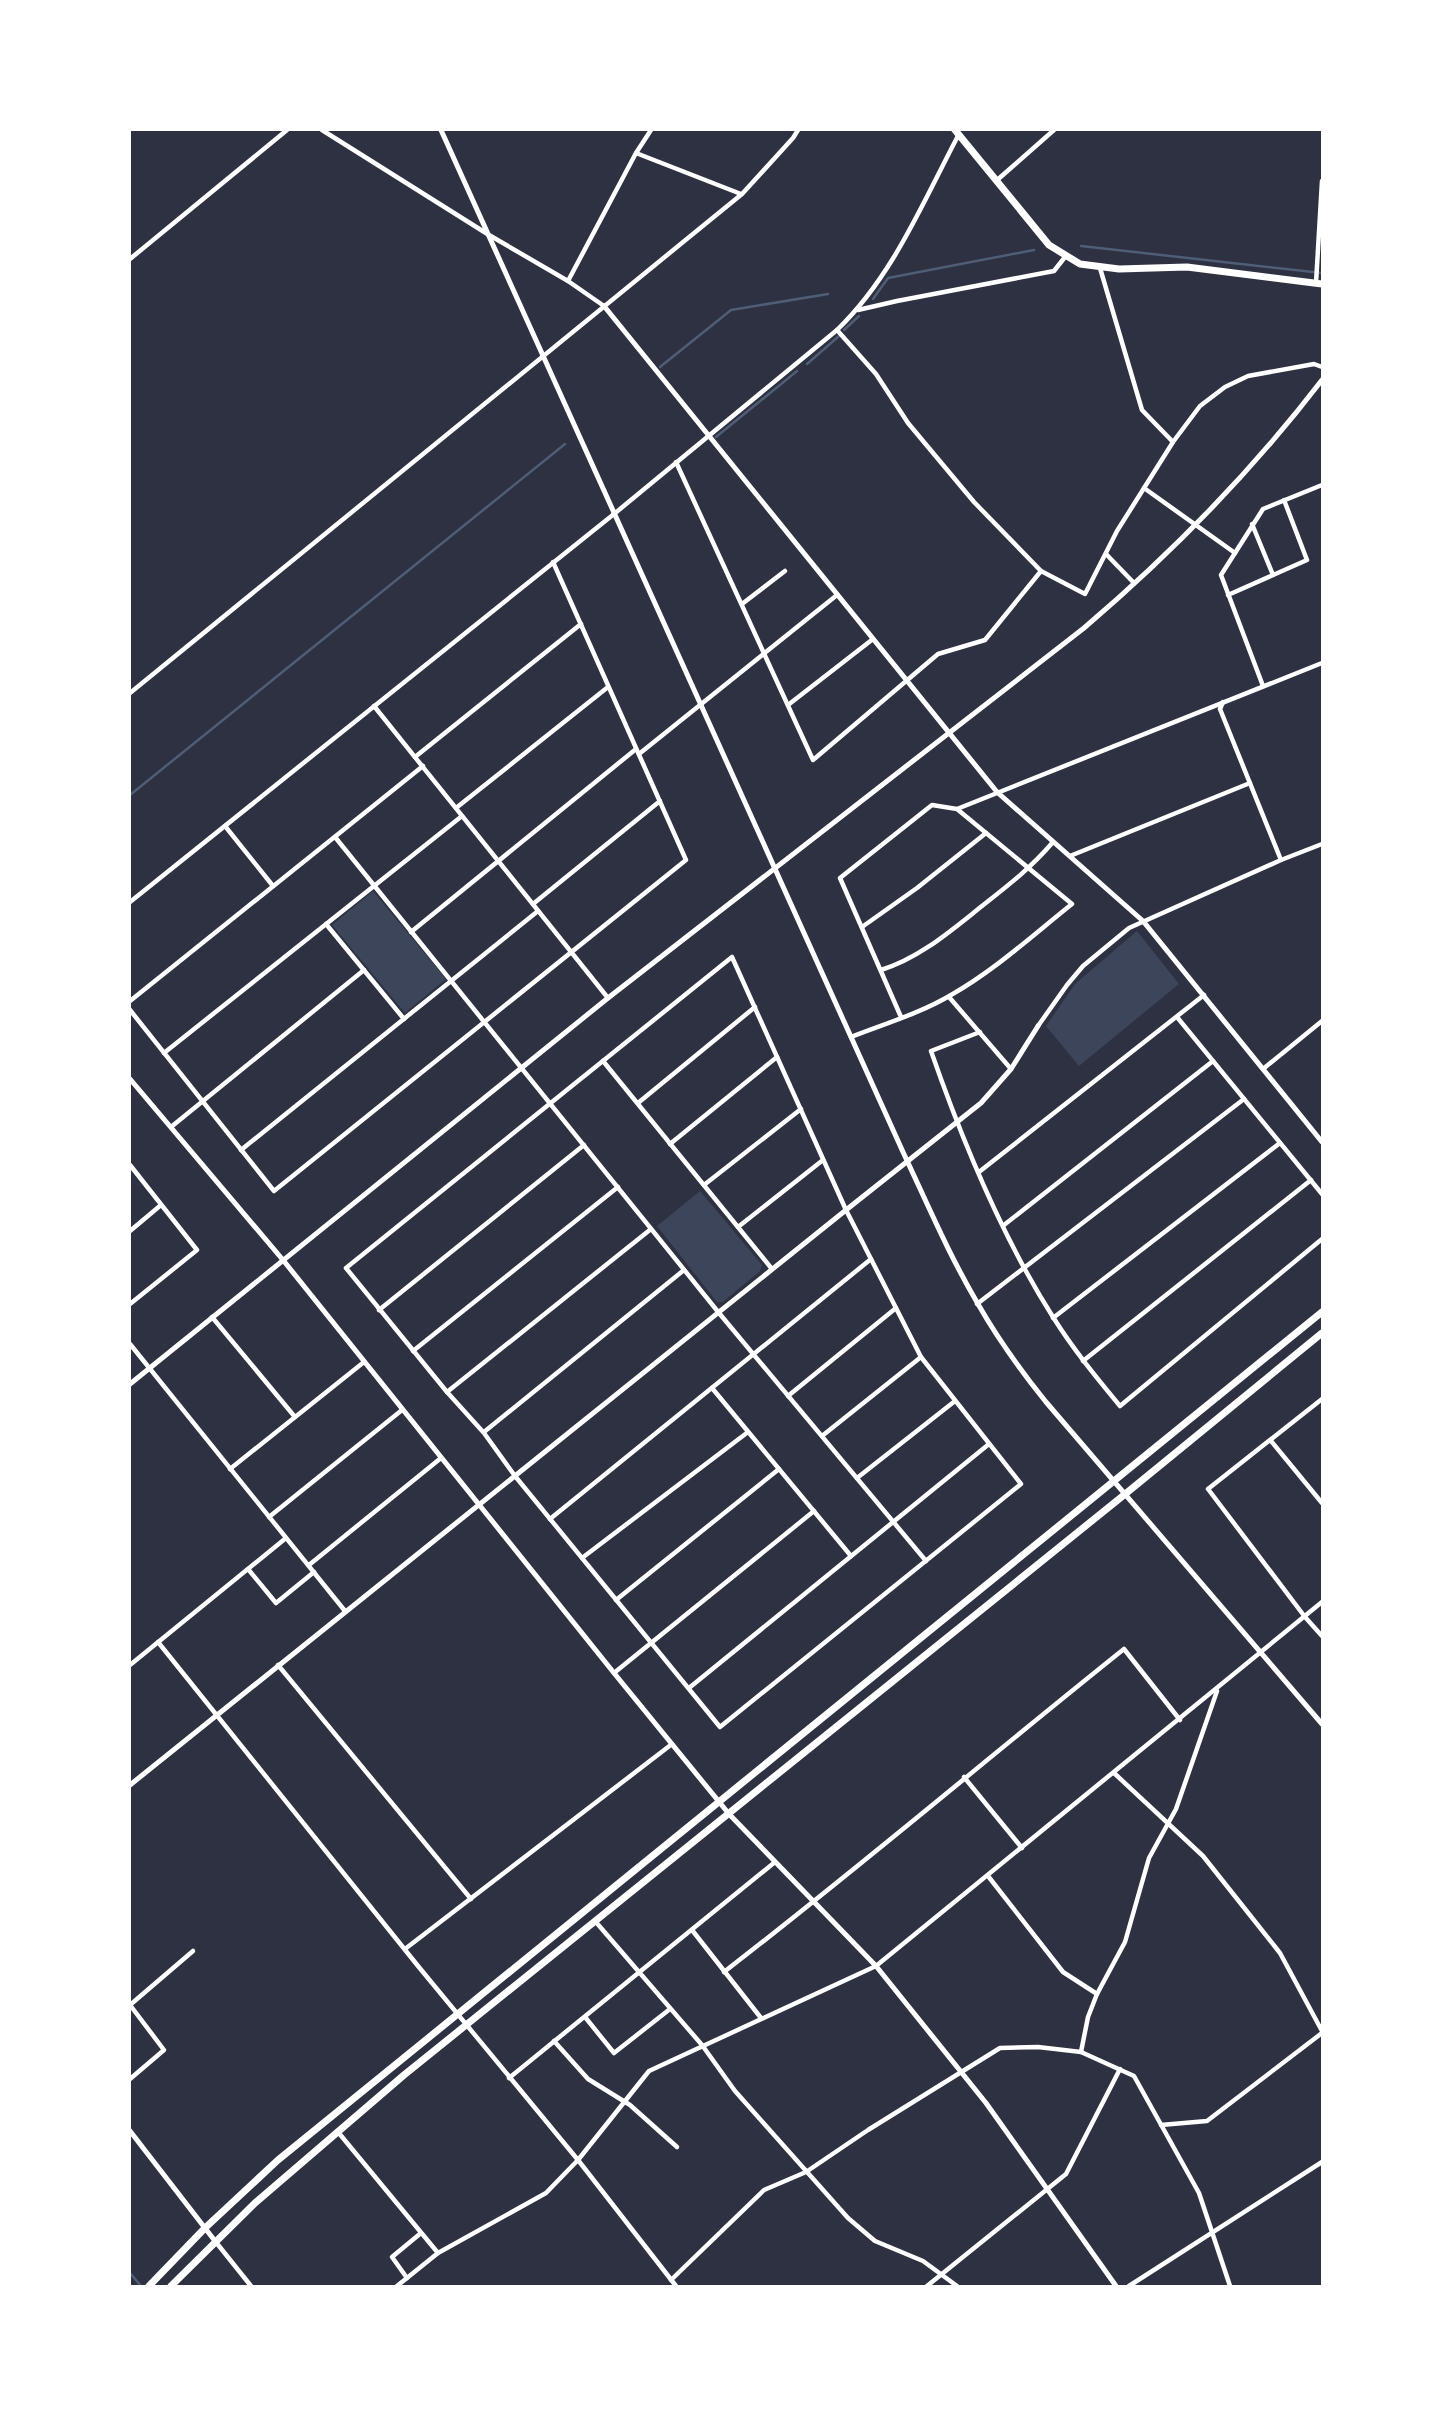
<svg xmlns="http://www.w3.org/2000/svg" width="1452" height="2416" font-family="Barlow,sans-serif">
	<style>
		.green { fill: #3c4559 }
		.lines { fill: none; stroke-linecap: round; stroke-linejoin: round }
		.stream { stroke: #4f5d75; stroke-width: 2.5 }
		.minor { stroke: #fff; stroke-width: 4.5 }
		.tertiary { stroke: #fff; stroke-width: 5 }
		.primary { stroke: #fff; stroke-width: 7 }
	</style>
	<rect width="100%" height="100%" fill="#2d3142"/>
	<!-- green -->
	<g class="green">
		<polygon points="373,891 446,979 405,1013 332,925"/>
		<polygon points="1137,931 1179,984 1079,1066 1046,1026 1075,984"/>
		<polygon points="700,1191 762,1265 760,1271 723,1302 717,1302 657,1226"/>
	</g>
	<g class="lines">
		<!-- stream -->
		<g class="stream">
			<polyline points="1081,246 1322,273"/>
			<polyline points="873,299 888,278 1034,250"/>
			<polyline points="844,330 859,316"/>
			<polyline points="807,364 839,336"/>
			<polyline points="660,367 731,310 828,294"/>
			<polyline points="716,437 797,371"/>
			<polyline points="130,795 565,444"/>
			<polyline points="130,2273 141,2286"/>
		</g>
		<!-- minor -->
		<g class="minor">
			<polyline points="322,130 489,235 568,281 604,306"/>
			<polyline points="636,153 741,194"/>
			<polyline points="996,181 1054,130"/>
			<polyline points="130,259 287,130"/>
			<polyline points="1100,268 1142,410 1173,442"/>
			<polyline points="568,281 636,153 651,130"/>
			<polyline points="1316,283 1322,181"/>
			<polyline points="858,310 897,301 1054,271 1065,257"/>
			<polyline points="837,330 876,374 908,423 974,502 1041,571 1085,594 1117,531 1173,442 1200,406 1225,387 1248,376 1314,364 1322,367"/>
			<polyline points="676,462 813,760 938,654 985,640 1041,571"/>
			<polyline points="1144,488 1235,553"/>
			<polyline points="1252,524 1273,575"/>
			<polyline points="1106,554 1134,583"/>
			<polyline points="1228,595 1307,560 1284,500"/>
			<polyline points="742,604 785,571"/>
			<polyline points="1263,686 1221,575 1263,509 1322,485"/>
			<polyline points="130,693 742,194 793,138 798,130"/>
			<polyline points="1223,702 1220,709 1281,860"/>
			<polyline points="788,705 873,639"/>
			<polyline points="374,706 608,998"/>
			<polyline points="639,754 837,595"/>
			<polyline points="415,757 581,624"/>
			<polyline points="456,808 608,687"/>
			<polyline points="957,809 1322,663"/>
			<polyline points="225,826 273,886"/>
			<polyline points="335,837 719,1313 926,1561"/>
			<polyline points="1070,856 1250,783"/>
			<path d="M130 902 614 514 837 330C893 276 923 202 959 134"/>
			<polyline points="533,904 660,801"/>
			<polyline points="326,924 404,1019"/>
			<polyline points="862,927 917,888 986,833"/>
			<polyline points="411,932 636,749"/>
			<polygon points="732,957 846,1210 921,1357 1021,1484 720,1727 515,1476 484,1433 447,1392 346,1268"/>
			<path d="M881 970C917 959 947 934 977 910 1006 887 1029 870 1053 842"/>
			<polyline points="949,997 1011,1069"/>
			<polyline points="130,1001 423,766"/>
			<polyline points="130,1010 274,1191 686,860 553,562"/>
			<polyline points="1177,1017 1322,1194"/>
			<polyline points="1038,1026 1067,985 1083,966 1129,928 1281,860 1322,844"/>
			<path d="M980 1032 931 1051C962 1140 1002 1237 1053 1317 1073 1349 1096 1377 1120 1406L1322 1239"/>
			<path d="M851 1037C884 1024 921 1013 951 995 995 970 1033 935 1072 904L957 809 932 805 840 878 901 1017"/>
			<polyline points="164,1053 462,816"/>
			<polyline points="603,1061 772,1269"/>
			<polyline points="1263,1069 1322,1021"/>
			<polyline points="638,1103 755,1007"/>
			<polyline points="171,1127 364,970"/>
			<polyline points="670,1144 777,1057"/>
			<polyline points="241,1150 538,911"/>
			<polyline points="130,1165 197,1250 130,1304"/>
			<polyline points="979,1172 1204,995"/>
			<polyline points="704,1185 801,1109"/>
			<polyline points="1004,1225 1213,1061"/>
			<polyline points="738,1227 823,1160"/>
			<polyline points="130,1231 161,1205"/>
			<polyline points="977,1304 1244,1099"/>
			<polyline points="379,1310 584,1145"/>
			<polyline points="212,1317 295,1417"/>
			<polyline points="1053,1318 1280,1143"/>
			<polyline points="130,1344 345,1611"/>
			<polyline points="413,1351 618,1187"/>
			<polyline points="1083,1361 1311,1180"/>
			<polyline points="712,1388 851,1556"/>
			<polyline points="447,1392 651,1229"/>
			<polyline points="788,1396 896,1308"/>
			<polyline points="1322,1399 1208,1489 1305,1617 1322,1636"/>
			<polyline points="484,1432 684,1270"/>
			<polyline points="822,1436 921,1357"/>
			<polyline points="1271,1441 1322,1503"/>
			<polyline points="230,1469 364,1362"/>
			<polyline points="857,1478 955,1401"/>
			<polyline points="269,1517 402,1410"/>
			<polyline points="550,1519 871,1259"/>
			<polyline points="582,1558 748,1432"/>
			<polyline points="309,1565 441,1458"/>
			<polyline points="248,1569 276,1603 314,1572"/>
			<polyline points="616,1600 779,1469"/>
			<polyline points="158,1642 418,1966 578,2160 676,2286"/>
			<polyline points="130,1665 286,1538"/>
			<polyline points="278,1665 471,1899"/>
			<polyline points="614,1673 814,1511"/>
			<polyline points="689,1688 989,1444"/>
			<polyline points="1114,1773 1203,1856 1280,1953 1322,2031"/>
			<polyline points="964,1777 1022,1848"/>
			<polyline points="988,1876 1063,1972 1097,1994"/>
			<polyline points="595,1921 702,2045 735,2091 848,2218 875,2241 923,2261 957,2286"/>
			<polyline points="692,1930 761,2018"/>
			<polyline points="405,1949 672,1744"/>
			<path d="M724 1972C860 1867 990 1756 1124 1649L1180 1720"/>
			<polyline points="130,2005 164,2050 130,2079"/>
			<polyline points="130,2005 193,1951"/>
			<polyline points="585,2017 614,2053 670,2009"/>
			<polyline points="554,2041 588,2079 630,2105 677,2147"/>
			<polyline points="1081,2052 1088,2017 1097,1994 1125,1942 1149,1858 1176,1809 1217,1691"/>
			<polyline points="509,2078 775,1862"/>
			<polyline points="1161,2125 1207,2121 1322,2033"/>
			<polyline points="338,2132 438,2253"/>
			<polyline points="215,2241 251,2286"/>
			<polyline points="407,2278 392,2257 421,2233"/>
			<polyline points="671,2280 764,2190 806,2172 868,2130 1000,2048 1038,2047 1081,2052 1134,2076 1199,2193 1230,2286"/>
			<polyline points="397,2286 438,2253 546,2193 578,2160 649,2071 876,1966 1322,1602"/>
			<polyline points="927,2286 1066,2174 1120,2069"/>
			<polyline points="1129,2286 1322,2162"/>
		</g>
		<!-- tertiary -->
		<g class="tertiary">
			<path d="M441 130 903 1152C927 1203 949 1255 978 1304 998 1339 1021 1371 1046 1402L1322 1724"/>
			<polyline points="604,306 997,792 1143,921 1322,1142"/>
			<polyline points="130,1079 283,1260 614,1673 729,1814 876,1966 986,2103 1116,2286"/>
			<path d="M130 1384 608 998 1084 628C1172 553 1252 471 1322 380"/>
			<polyline points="130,1785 846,1210 981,1103 1011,1069 1038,1026"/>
			<polyline points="130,2131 215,2241"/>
		</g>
		<!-- primary -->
		<g class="primary">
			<polyline points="955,130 1049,245 1080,264 1119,269 1187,267 1322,284"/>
			<polyline points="149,2286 205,2228 278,2160 1322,1312"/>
			<polyline points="171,2286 255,2203 404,2075 1124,1495 1322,1333"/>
		</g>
	</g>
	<!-- border -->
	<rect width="1452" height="2416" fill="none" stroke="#ffffff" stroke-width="262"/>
</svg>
